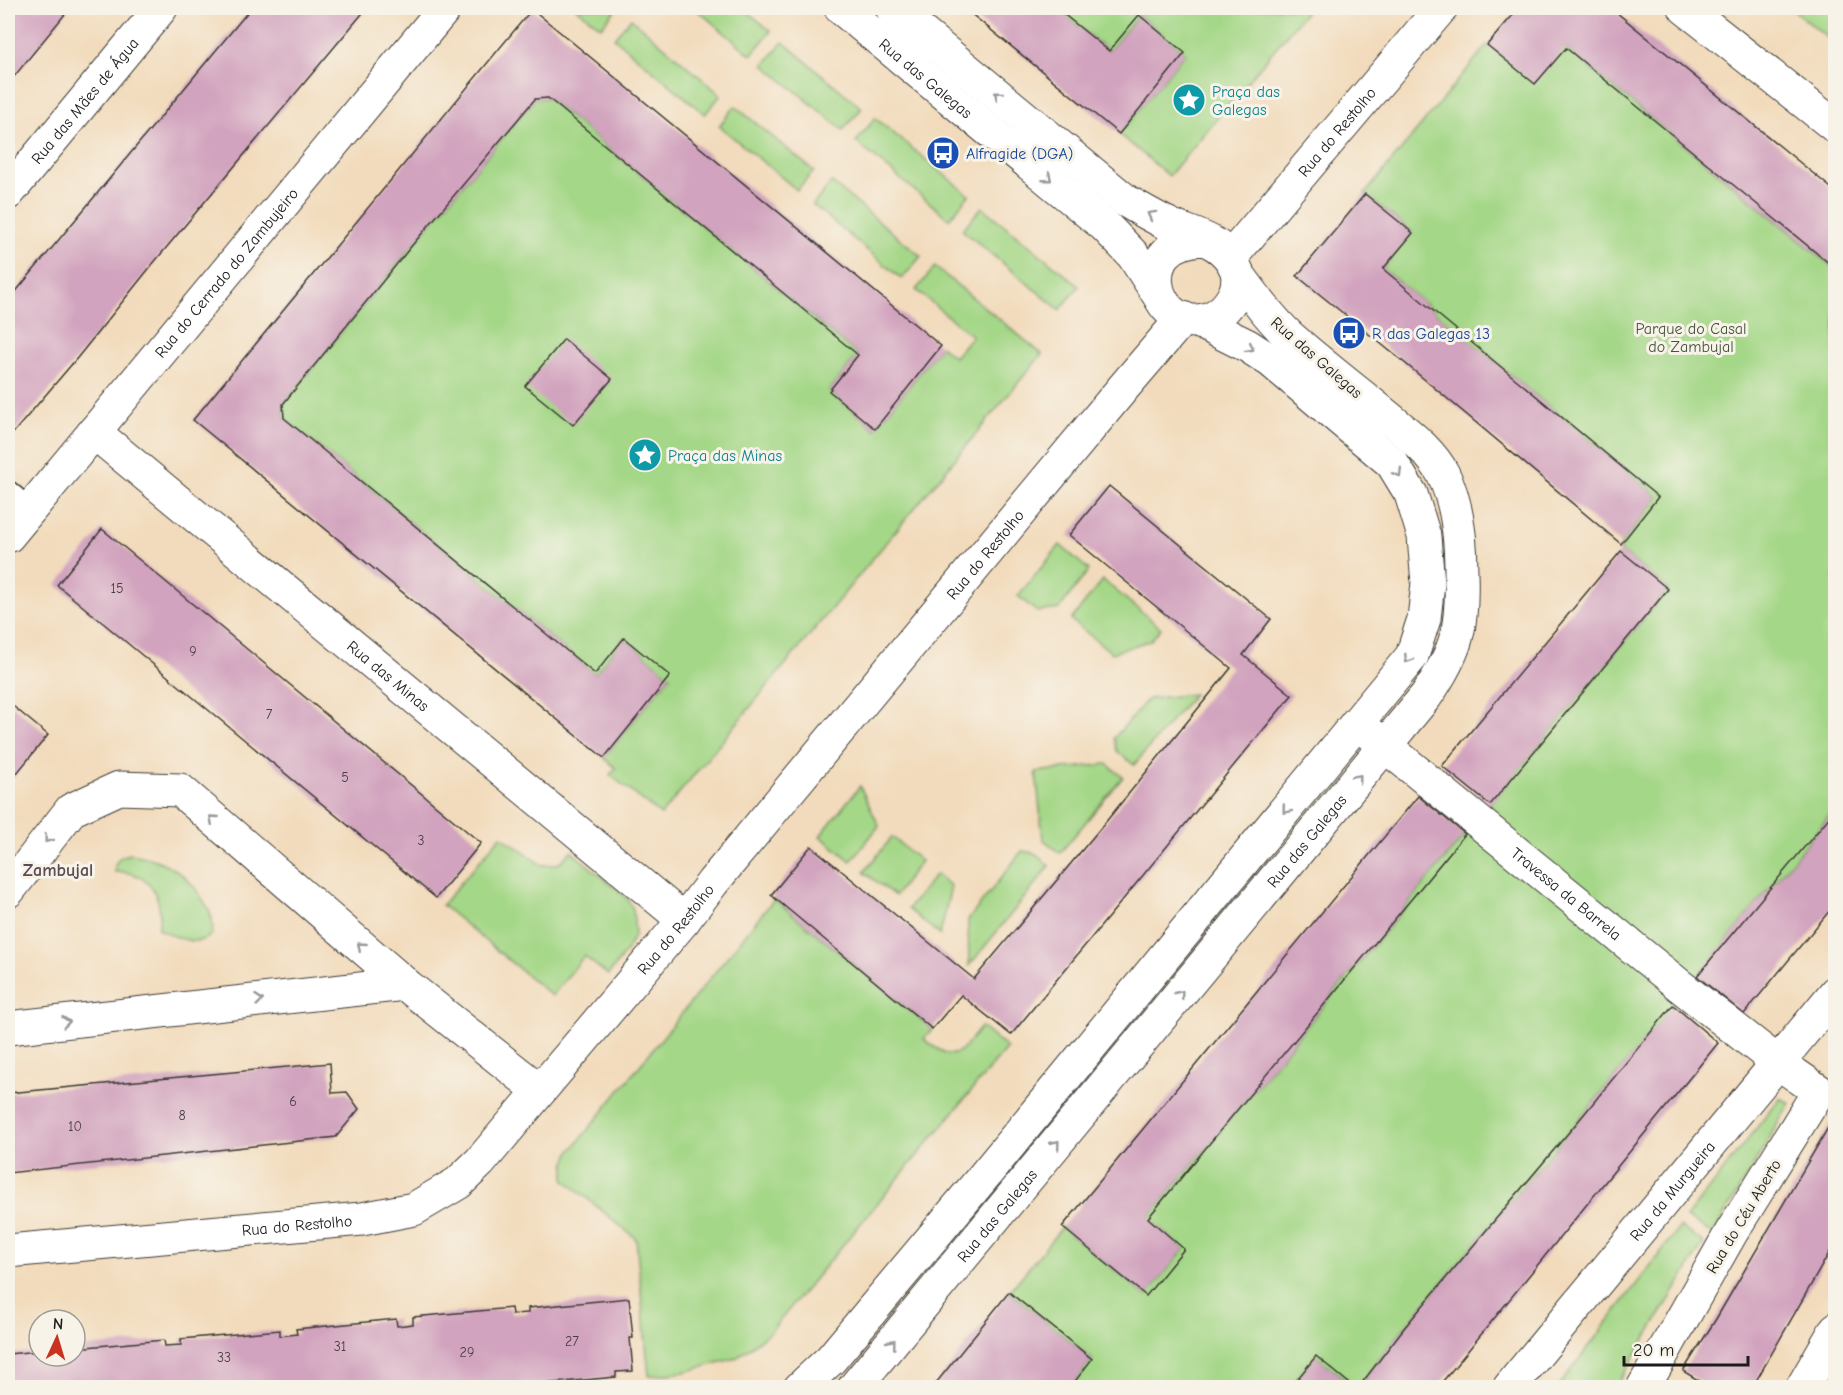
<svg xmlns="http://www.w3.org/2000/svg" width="1843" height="1395" font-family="'Comic Neue',sans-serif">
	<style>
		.green { fill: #a4d787; stroke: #607a52; stroke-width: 1.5 }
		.building { fill: #d1a3be }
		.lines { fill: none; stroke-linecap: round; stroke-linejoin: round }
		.lane-casing { stroke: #3c3934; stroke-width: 25 }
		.street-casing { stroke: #3c3934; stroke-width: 35 }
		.secondary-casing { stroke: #3c3934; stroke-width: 35 }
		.lane { stroke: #fff; stroke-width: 22 }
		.street { stroke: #fff; stroke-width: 33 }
		.secondary { stroke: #fff; stroke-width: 33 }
		.oneway { stroke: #999 }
		.labels { text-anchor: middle; stroke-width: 6; stroke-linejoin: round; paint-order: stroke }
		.number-label { font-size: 14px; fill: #493e44 }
		.street-label { font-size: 16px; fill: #1c1c1c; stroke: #f7f3e8 }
		.culture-label { font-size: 16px; fill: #0d838f; stroke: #f7f3e8; text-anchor: start }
		.transit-label { font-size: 16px; fill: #164399; stroke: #f7f3e8; text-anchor: start }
		.park-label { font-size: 16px; fill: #45543c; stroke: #f7f3e8 }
		.neighbourhood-label { font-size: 18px; font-weight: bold; fill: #5b4b55; stroke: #f7f3e8 }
	</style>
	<rect width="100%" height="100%" fill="#f7f3e8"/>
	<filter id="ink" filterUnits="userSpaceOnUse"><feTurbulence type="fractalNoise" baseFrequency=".0167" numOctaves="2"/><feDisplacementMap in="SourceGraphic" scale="12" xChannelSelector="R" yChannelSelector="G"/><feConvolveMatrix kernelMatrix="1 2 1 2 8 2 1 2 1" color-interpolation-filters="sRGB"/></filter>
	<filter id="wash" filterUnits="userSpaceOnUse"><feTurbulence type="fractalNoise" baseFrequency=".008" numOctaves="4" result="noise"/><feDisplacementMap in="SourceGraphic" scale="24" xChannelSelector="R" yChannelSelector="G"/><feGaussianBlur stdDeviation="1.35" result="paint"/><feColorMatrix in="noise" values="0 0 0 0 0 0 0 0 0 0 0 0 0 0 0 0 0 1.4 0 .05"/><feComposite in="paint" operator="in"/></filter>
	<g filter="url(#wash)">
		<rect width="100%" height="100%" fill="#f2dbbc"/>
		<!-- green -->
		<g class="green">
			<polygon points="576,8 617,8 601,27"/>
			<polygon points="695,8 743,8 771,31 751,55"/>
			<polygon points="1056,8 1309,8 1169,176 1119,134 1185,53 1139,15 1109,51"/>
			<polygon points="1791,8 1835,8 1835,44"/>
			<polygon points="631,18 721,95 705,114 614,38"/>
			<polygon points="783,42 862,108 843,130 764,65"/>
			<polygon points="1487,45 1566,48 1835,269 1835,809 1585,1113 1404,1328 1358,1387 1355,1387 1316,1356 1290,1387 1070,1387 1092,1359 1009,1292 1062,1227 1146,1296 1184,1249 1148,1218 1668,589 1621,551 1621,544 1658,497 1383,269 1412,232 1365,194"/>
			<polygon points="548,98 858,355 829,391 875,429 941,346 954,357 972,336 916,290 935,267 1042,354 661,815 610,775 616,768 604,758 670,676 624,638 595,674 284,418 283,404 409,249 535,99"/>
			<polygon points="735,106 814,171 797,190 719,126"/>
			<polygon points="875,118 969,195 949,219 856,142"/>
			<polygon points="831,182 921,256 902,279 813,205"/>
			<polygon points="982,207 1079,286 1060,310 962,230"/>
			<polygon points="1060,545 1089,570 1059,609 1037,612 1018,596"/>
			<polygon points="1103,580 1161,628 1151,640 1112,653 1071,620"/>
			<polygon points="1194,694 1134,765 1117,751 1114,738 1148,699"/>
			<polygon points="1107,764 1123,777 1060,853 1043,839 1036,772"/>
			<polygon points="860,786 879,826 851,861 820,836"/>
			<polygon points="501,836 542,865 551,865 560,863 571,851 627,898 633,909 635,934 626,952 608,975 584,956 552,996 442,905"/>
			<polygon points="892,837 921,861 895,896 864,872"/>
			<polygon points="1022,851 1034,853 1050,866 969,966 968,920"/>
			<path d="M130 854C163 858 189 874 205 903 211 912 214 923 212 934 198 949 174 936 158 929 165 898 149 870 115 872 114 860 120 856 130 854Z"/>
			<polygon points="936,874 951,886 940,935 908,909"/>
			<path d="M774 899 932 1029 924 1039C956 1065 958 1055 981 1027L1007 1048 771 1331 736 1358 684 1372 649 1376 636 1239 565 1180V1166L570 1152Z"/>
			<polygon points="1780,1098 1790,1103 1713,1234 1686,1218"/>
			<polygon points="1680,1227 1704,1243 1616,1387 1558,1387"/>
		</g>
		<g id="blocks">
			<!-- building -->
			<g class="building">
				<polygon points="8,8 70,8 8,84"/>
				<polygon points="251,8 367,8 156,260 78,357 8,439 8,301"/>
				<polygon points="964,8 1056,8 1109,51 1139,15 1185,53 1119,134"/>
				<polygon points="1519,8 1611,8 1836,192 1836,269 1566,48 1535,84 1487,45"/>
				<polygon points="532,9 941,346 875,429 829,391 858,355 548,98 535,99 409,249 283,404 284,418 595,674 624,638 670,676 604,758 193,420"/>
				<polygon points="1365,194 1413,233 1383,269 1658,497 1621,544 1406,364 1297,276"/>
				<polygon points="564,339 612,379 573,425 525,386"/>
				<polygon points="1109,486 1271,619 1243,655 1292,695 1011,1035 961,995 932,1029 771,895 811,846 974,979 1104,824 1231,668 1069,535"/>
				<polygon points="102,529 481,843 436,898 57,585"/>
				<polygon points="1621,551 1668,589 1490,805 1442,766"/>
				<polygon points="8,702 48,735 8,784"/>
				<polygon points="1418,796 1465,834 1148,1218 1184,1249 1146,1296 1062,1227"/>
				<polygon points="1836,809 1836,903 1744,1014 1697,976"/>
				<polygon points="1673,1005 1718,1043 1453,1369 1437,1388 1358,1388 1404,1328 1585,1113"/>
				<polygon points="330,1063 332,1093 347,1092 359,1109 336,1137 8,1173 8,1093"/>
				<polygon points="1836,1114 1836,1241 1752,1388 1711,1388 1683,1371 1716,1319"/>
				<polygon points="1009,1292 1092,1359 1070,1388 932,1388"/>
				<polygon points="629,1298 633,1338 630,1338 633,1371 616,1372 616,1377 497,1388 8,1388 8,1354 39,1351 39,1356 51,1356 51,1358 75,1356 75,1348 164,1340 165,1346 181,1345 181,1339 280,1330 280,1336 297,1334 296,1329 396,1319 397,1326 413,1324 413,1317 511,1308 512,1314 528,1313 528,1308"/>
				<polygon points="1316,1356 1355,1388 1290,1388"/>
			</g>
		</g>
	</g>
	<g filter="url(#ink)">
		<use href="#blocks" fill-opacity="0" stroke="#3c3934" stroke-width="1.5"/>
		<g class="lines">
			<!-- lane casing -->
			<g class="lane-casing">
				<polyline id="lane" points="8,492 29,510"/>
			</g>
			<!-- street casing -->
			<g class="street-casing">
				<g id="street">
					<polyline points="1685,8 1836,127"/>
					<path id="s1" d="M8 193 161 8"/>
					<path id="s2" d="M1231 257 1441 8"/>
					<path id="s3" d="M94 432 684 920"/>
					<path id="s4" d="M8 536 445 8"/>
					<path id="s5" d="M1357 723 1679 985 1777 1062 1819 1091 1731 1233 1643 1388"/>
					<polyline points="8,891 71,810 119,788 180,790 405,984 539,1090"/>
					<polyline points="8,1028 405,984"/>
					<path id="s6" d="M8 1251 362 1219 414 1209 458 1183 480 1162 684 920 713 882 1123 388 1183 318"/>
					<path id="s7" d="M1509 1388 1836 992"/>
					<polyline points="1802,1388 1836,1329"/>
				</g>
			</g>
			<!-- secondary casing -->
			<g class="secondary-casing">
				<g id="secondary">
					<path id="s8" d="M841 8 1105 226 1133 255 1160 297"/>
					<path d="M892 8 1126 201C1140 209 1155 218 1170 225 1195 236 1225 241 1236 269 1239 276 1238 288 1234 295 1227 309 1215 319 1199 321 1151 325 1132 241 1204 239"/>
					<polyline points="800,1388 831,1359 984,1176 1412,656 1424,619 1428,583 1425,549 1424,536 1411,494 1392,463 1271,361 1248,346 1198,321"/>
					<path id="s9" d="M854 1388 1426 696C1458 650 1463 627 1461 572 1461 540 1457 502 1443 474 1432 452 1407 433 1389 418 1356 391 1322 365 1290 337 1270 318 1254 296 1238 274"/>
				</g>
			</g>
			<!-- lane -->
			<use href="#lane" class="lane"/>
			<!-- street -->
			<use href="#street" class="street"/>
			<!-- secondary -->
			<use href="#secondary" class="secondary"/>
		</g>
		<!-- one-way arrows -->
		<defs><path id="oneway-chevron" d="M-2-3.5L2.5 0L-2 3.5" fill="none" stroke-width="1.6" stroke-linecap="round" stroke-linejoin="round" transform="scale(1.5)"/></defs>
		<g class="oneway">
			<use href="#oneway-chevron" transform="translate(998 95) rotate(-140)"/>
			<use href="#oneway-chevron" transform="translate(1048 178) rotate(39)"/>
			<use href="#oneway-chevron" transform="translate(1151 215) rotate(-151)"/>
			<use href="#oneway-chevron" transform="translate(1250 348) rotate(31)"/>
			<use href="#oneway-chevron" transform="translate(1398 473) rotate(58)"/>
			<use href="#oneway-chevron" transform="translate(1408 659) rotate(123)"/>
			<use href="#oneway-chevron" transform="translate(1358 778) rotate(-50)"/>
			<use href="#oneway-chevron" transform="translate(1286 810) rotate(129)"/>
			<use href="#oneway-chevron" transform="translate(213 819) rotate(-139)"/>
			<use href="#oneway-chevron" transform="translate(48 839) rotate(128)"/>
			<use href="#oneway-chevron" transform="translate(361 946) rotate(-139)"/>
			<use href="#oneway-chevron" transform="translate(1180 994) rotate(-51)"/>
			<use href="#oneway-chevron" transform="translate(259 1000) rotate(-6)"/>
			<use href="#oneway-chevron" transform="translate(66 1022) rotate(-6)"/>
			<use href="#oneway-chevron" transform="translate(1056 1144) rotate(-51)"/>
			<use href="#oneway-chevron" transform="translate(892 1343) rotate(-51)"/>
		</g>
	</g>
	<!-- icons -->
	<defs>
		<g id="sight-disc" transform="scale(1.725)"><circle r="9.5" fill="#0f9aa8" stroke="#f7f3e8"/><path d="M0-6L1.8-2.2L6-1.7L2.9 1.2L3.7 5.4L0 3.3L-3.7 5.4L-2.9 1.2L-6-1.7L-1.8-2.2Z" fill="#fff"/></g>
		<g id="bus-disc" transform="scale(1.725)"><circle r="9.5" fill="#1a4fb4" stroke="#f7f3e8"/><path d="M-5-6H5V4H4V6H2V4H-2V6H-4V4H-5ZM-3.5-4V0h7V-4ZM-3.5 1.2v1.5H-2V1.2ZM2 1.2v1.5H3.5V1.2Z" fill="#fff"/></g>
	</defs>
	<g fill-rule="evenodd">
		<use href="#sight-disc" x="1189" y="100"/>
		<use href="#bus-disc" x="943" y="153"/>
		<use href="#bus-disc" x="1349" y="333"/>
		<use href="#sight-disc" x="645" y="455"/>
	</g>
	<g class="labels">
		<!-- number labels -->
		<g class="number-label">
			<text x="117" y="593">15</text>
			<text x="193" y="656">9</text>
			<text x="269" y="719">7</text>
			<text x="345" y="782">5</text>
			<text x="421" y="845">3</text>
			<text x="293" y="1106">6</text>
			<text x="182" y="1120">8</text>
			<text x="75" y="1131">10</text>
			<text x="572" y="1346">27</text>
			<text x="340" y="1351">31</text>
			<text x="467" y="1357">29</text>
			<text x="224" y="1362">33</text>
		</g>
		<!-- street labels -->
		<g class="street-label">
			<text dy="6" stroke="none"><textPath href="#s8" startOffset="110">Rua das Galegas</textPath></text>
			<text dy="6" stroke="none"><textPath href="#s1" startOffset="120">Rua das Mães de Água</textPath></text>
			<text dy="6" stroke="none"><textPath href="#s2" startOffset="164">Rua do Restolho</textPath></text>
			<text dy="6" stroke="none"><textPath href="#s4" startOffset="342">Rua do Cerrado do Zambujeiro</textPath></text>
			<text transform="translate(1317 357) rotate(41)" y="6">Rua das Galegas</text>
			<text dy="6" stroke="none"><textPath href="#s6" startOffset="1280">Rua do Restolho</textPath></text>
			<text dy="6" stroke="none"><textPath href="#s3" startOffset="382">Rua das Minas</textPath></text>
			<text dy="6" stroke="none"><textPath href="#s9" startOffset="710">Rua das Galegas</textPath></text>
			<text dy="6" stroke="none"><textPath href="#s5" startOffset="270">Travessa da Barrela</textPath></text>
			<text dy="6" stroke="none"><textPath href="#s6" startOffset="794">Rua do Restolho</textPath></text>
			<text dy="6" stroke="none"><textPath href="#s7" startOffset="256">Rua da Murgueira</textPath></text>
			<text dy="6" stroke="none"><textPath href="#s9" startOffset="224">Rua das Galegas</textPath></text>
			<text transform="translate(1743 1216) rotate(-59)" y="6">Rua do Céu Aberto</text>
			<text dy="6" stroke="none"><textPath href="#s6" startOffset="290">Rua do Restolho</textPath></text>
		</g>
		<!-- culture labels -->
		<g class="culture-label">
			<text x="1212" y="97">Praça das<tspan x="1212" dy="18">Galegas</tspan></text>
			<text x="668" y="461">Praça das Minas</text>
		</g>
		<!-- transit labels -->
		<g class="transit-label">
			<text x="966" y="159">Alfragide (DGA)</text>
			<text x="1372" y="339">R das Galegas 13</text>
		</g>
		<!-- park labels -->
		<g class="park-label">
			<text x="1691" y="334">Parque do Casal<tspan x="1691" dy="18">do Zambujal</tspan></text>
		</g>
		<!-- neighbourhood labels -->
		<g class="neighbourhood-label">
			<text x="58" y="876">Zambujal</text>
		</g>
	</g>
	<!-- margin -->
	<rect width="1843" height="1395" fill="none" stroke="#f7f3e8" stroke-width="30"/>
	<!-- north arrow -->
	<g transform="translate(57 1338) rotate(4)"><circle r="28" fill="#f7f3e8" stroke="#9f9d96" stroke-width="1.5"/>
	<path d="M0-4.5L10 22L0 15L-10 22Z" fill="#c8321e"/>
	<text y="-9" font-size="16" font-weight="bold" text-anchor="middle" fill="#1c1c1c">N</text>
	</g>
	<!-- scale -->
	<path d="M1624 1356v9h124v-9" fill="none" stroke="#1c1c1c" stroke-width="3"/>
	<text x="1633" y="1356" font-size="18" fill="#1c1c1c" stroke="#f7f3e8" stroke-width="4.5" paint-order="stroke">20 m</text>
</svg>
